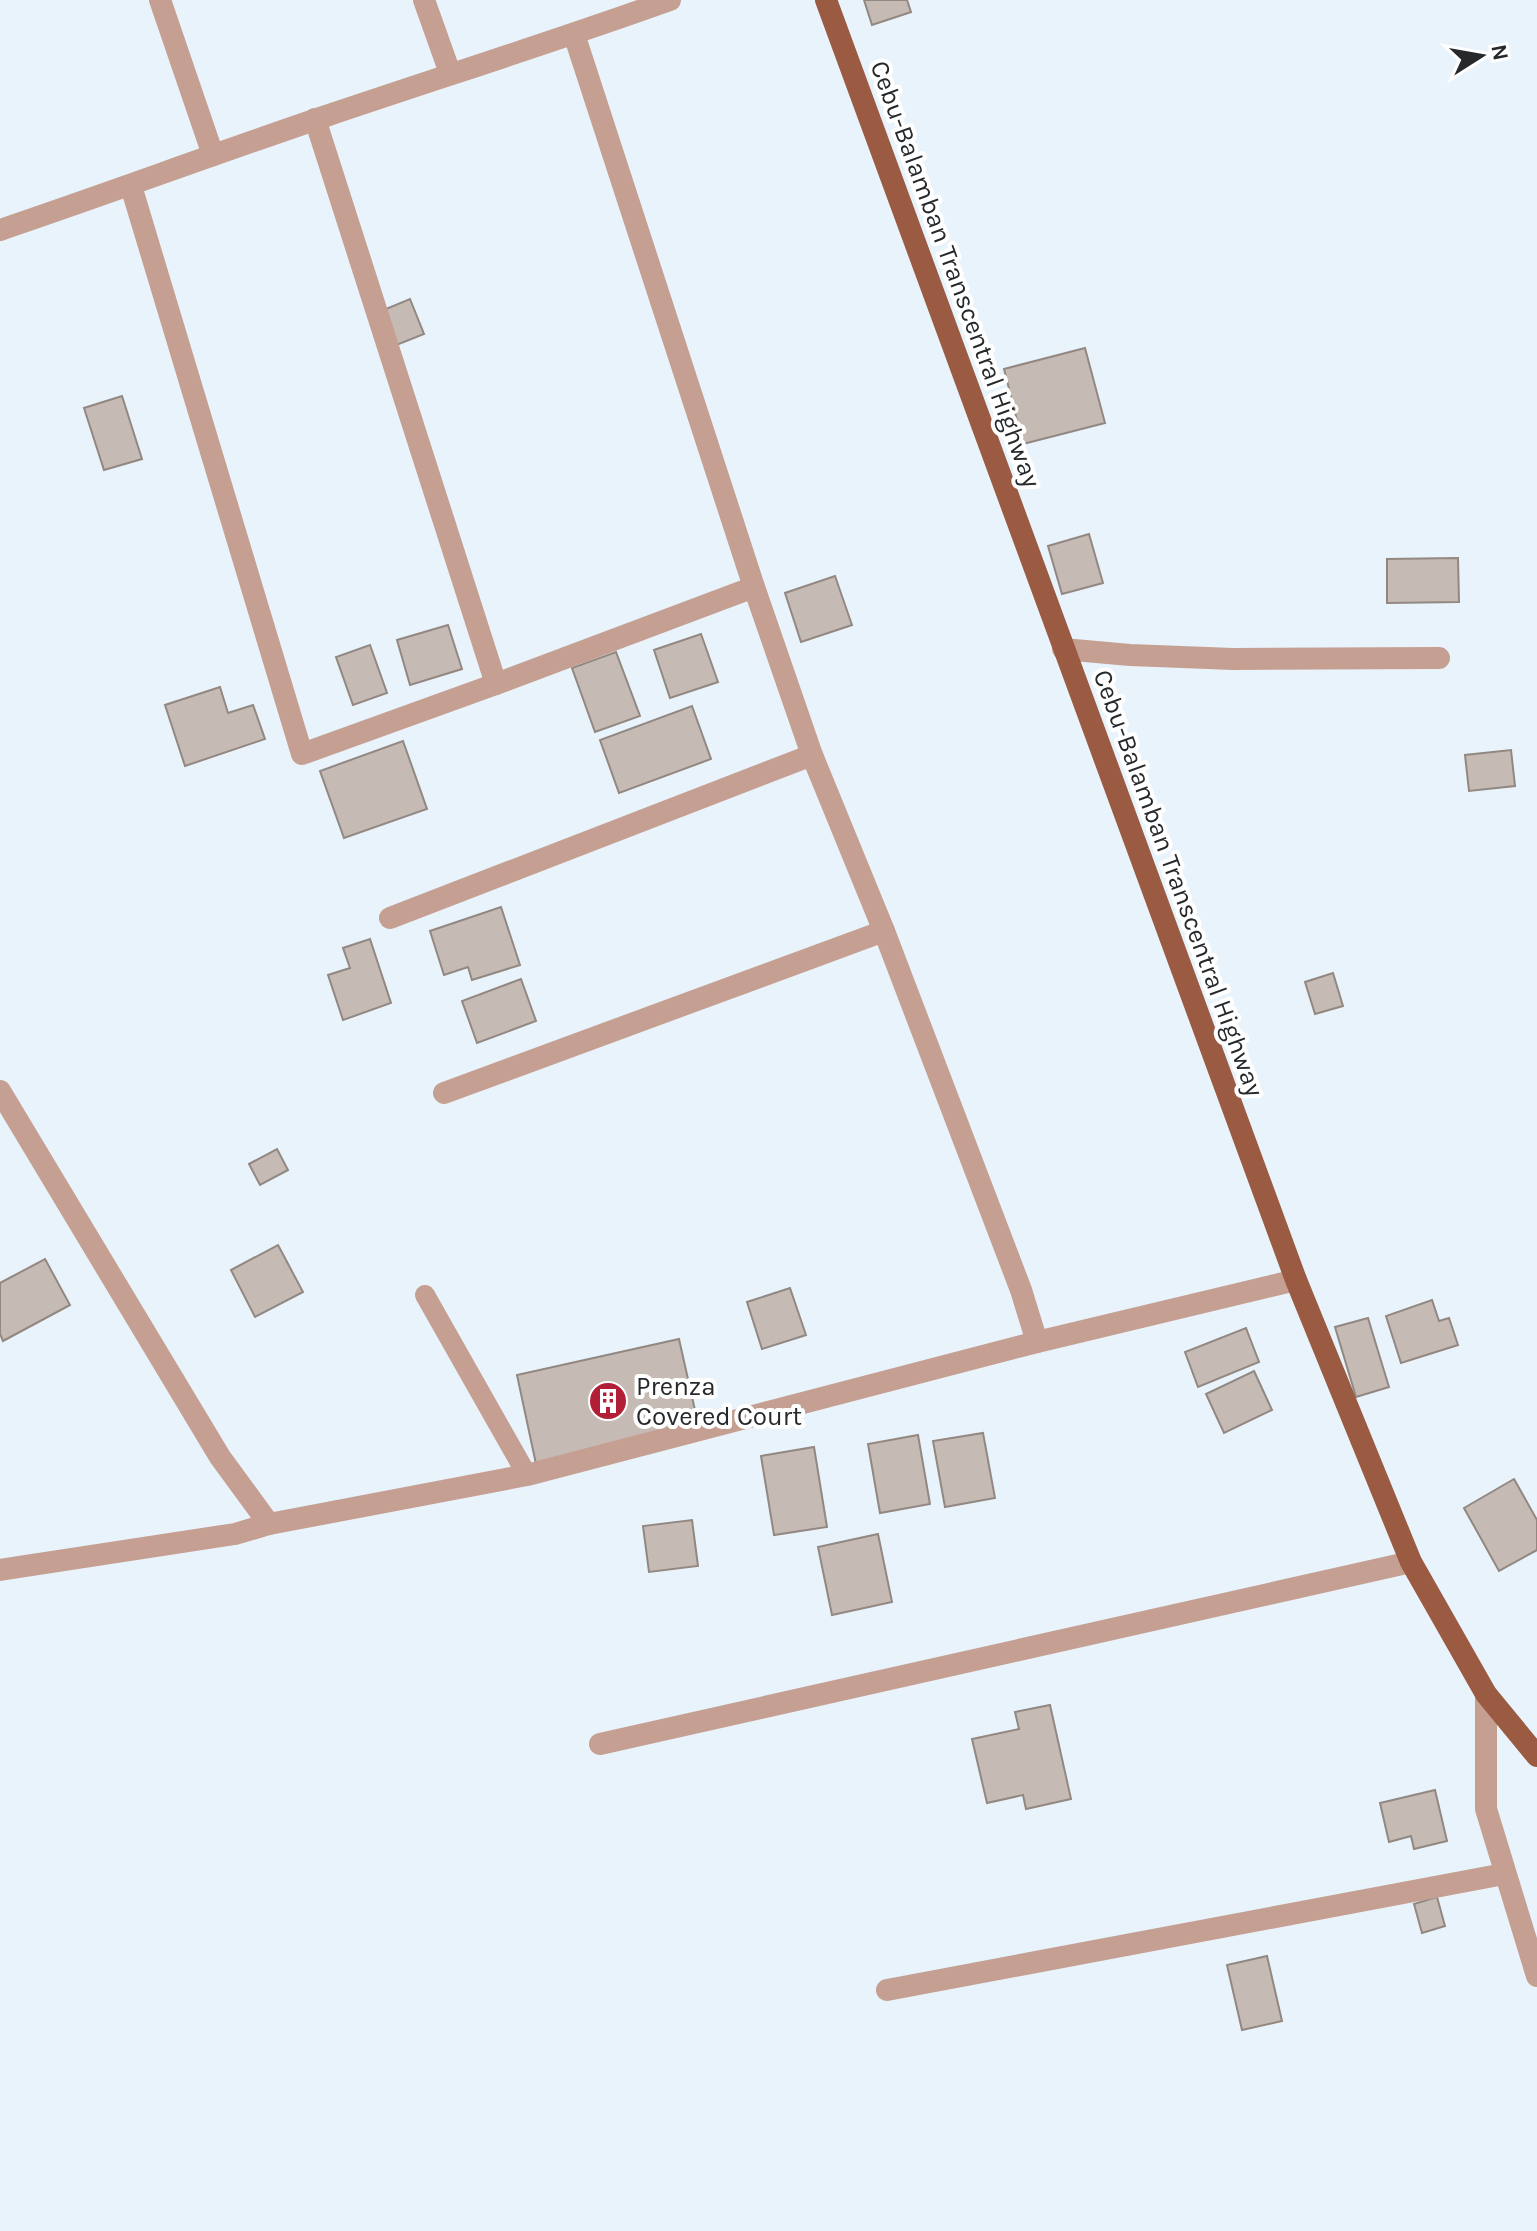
<svg xmlns="http://www.w3.org/2000/svg" width="1537" height="2231" font-family="Karla,sans-serif">
	<style>
		.building { fill: #c6bbb4; stroke: #928881; stroke-width: 2 }
		.lines { fill: none; stroke-linecap: round; stroke-linejoin: round }
		.service { stroke: #c5a092; stroke-width: 20 }
		.minor { stroke: #c5a092; stroke-width: 22 }
		.primary { stroke: #9a5b42; stroke-width: 22 }
		.labels { text-anchor: middle; stroke-width: 8; stroke-linejoin: round; paint-order: stroke }
		.street-label { font-size: 26px; fill: #26292c; stroke: #fff }
		.poi-label { font-size: 26px; fill: #26292c; stroke: #fff; text-anchor: start }
	</style>
	<rect width="100%" height="100%" fill="#e9f3fc"/>
	<!-- building -->
	<g class="building">
		<polygon points="864,0 907,0 911,12 872,25"/>
		<polygon points="410,299 424,334 394,346 381,311"/>
		<polygon points="1085,348 1105,423 1023,444 1004,369"/>
		<polygon points="122,396 142,459 104,470 84,408"/>
		<polygon points="1089,534 1103,583 1062,594 1048,546"/>
		<polygon points="1458,558 1459,602 1387,603 1387,559"/>
		<polygon points="835,576 852,625 801,642 785,593"/>
		<polygon points="448,625 462,669 410,685 397,640"/>
		<polygon points="701,634 718,682 670,698 654,650"/>
		<polygon points="370,645 387,693 353,705 336,657"/>
		<polygon points="616,652 640,716 595,732 572,668"/>
		<polygon points="220,687 228,713 253,705 265,739 185,766 165,705"/>
		<polygon points="692,706 711,759 619,793 600,740"/>
		<polygon points="403,741 427,809 344,838 320,771"/>
		<polygon points="1511,750 1515,786 1469,791 1465,755"/>
		<polygon points="501,907 520,965 472,980 468,967 444,975 430,931"/>
		<polygon points="370,939 391,1003 343,1020 328,975 350,968 343,948"/>
		<polygon points="1333,973 1343,1006 1315,1014 1305,982"/>
		<polygon points="521,979 536,1021 477,1043 462,1001"/>
		<polygon points="277,1149 288,1170 260,1185 249,1164"/>
		<polygon points="278,1245 303,1292 255,1317 231,1270"/>
		<polygon points="45,1259 70,1305 3,1341 0,1334 0,1283"/>
		<polygon points="790,1288 806,1335 762,1349 747,1302"/>
		<polygon points="1432,1300 1439,1321 1449,1318 1458,1345 1401,1363 1386,1316"/>
		<polygon points="1368,1318 1389,1387 1356,1397 1335,1327"/>
		<polygon points="1246,1328 1259,1362 1198,1387 1185,1352"/>
		<polygon points="679,1339 699,1428 536,1464 517,1375"/>
		<polygon points="1254,1371 1272,1410 1224,1433 1206,1394"/>
		<polygon points="983,1433 995,1498 945,1507 933,1441"/>
		<polygon points="918,1435 930,1504 880,1513 868,1444"/>
		<polygon points="814,1447 827,1527 774,1535 761,1456"/>
		<polygon points="1514,1479 1537,1520 1537,1550 1499,1571 1464,1508"/>
		<polygon points="692,1520 698,1566 649,1572 643,1526"/>
		<polygon points="878,1534 892,1602 832,1615 818,1547"/>
		<polygon points="1050,1705 1071,1799 1026,1809 1023,1795 987,1803 972,1739 1019,1729 1015,1712"/>
		<polygon points="1435,1790 1447,1841 1414,1849 1411,1836 1389,1842 1380,1803"/>
		<polygon points="1437,1897 1445,1926 1422,1933 1414,1904"/>
		<polygon points="1267,1956 1282,2021 1242,2030 1227,1965"/>
	</g>
	<g class="lines">
		<!-- service -->
		<polyline class="service" points="425,1295 527,1475"/>
		<!-- minor -->
		<g class="minor">
			<polyline points="160,0 213,155"/>
			<polyline points="424,0 450,73"/>
			<polyline points="574,34 754,587 812,755 884,931 1021,1290 1037,1342 1296,1280"/>
			<polyline points="315,119 496,684"/>
			<polyline points="131,186 302,754 496,684 754,587"/>
			<path d="M0 230C109 193 217 153 326 116 441 77 556 41 670 0"/>
			<polyline points="1063,649 1130,655 1233,659 1439,658"/>
			<polyline points="390,918 812,755"/>
			<polyline points="0,1091 220,1457 269,1524"/>
			<polyline points="444,1093 884,931"/>
			<polyline points="0,1570 235,1534 269,1524 527,1475 1037,1342"/>
			<polyline points="1486,1694 1486,1809 1537,1976"/>
			<polyline points="600,1744 1411,1562"/>
			<polyline points="887,1990 1504,1874"/>
		</g>
		<!-- primary -->
		<polyline class="primary" points="826,0 1296,1280 1411,1562 1486,1694 1537,1756"/>
	</g>
	<!-- icons -->
	<defs>
		<g id="building-disc" transform="scale(2)"><circle r="9.5" fill="#b11e35" stroke="#fff"/><path d="M-4-6H4V6H1V3H-1V6H-4ZM-2.5-4.3h1.7v1.8h-1.7ZM.8-4.3h1.7v1.8H.8ZM-2.5-1h1.7V.8h-1.7ZM.8-1h1.7V.8H.8Z" fill="#fff"/></g>
	</defs>
	<g fill-rule="evenodd">
		<use href="#building-disc" x="608" y="1401"/>
	</g>
	<g class="labels">
		<!-- street labels -->
		<g class="street-label">
			<text transform="translate(956 274) rotate(70)" y="9">Cebu-Balamban Transcentral Highway</text>
			<text transform="translate(1179 883) rotate(70)" y="9">Cebu-Balamban Transcentral Highway</text>
		</g>
		<!-- poi labels -->
		<g class="poi-label">
			<text x="636" y="1395">Prenza<tspan x="636" dy="30">Covered Court</tspan></text>
		</g>
	</g>
	<!-- north arrow -->
	<g transform="translate(1481 56) rotate(79)" stroke="#ffffff" stroke-width="6" paint-order="stroke">
	<path d="M0-6L14 30L0 20L-14 30Z" fill="#26292c"/>
	<text y="-12" font-size="22" font-weight="bold" text-anchor="middle" fill="#26292c">N</text>
	</g>
</svg>
